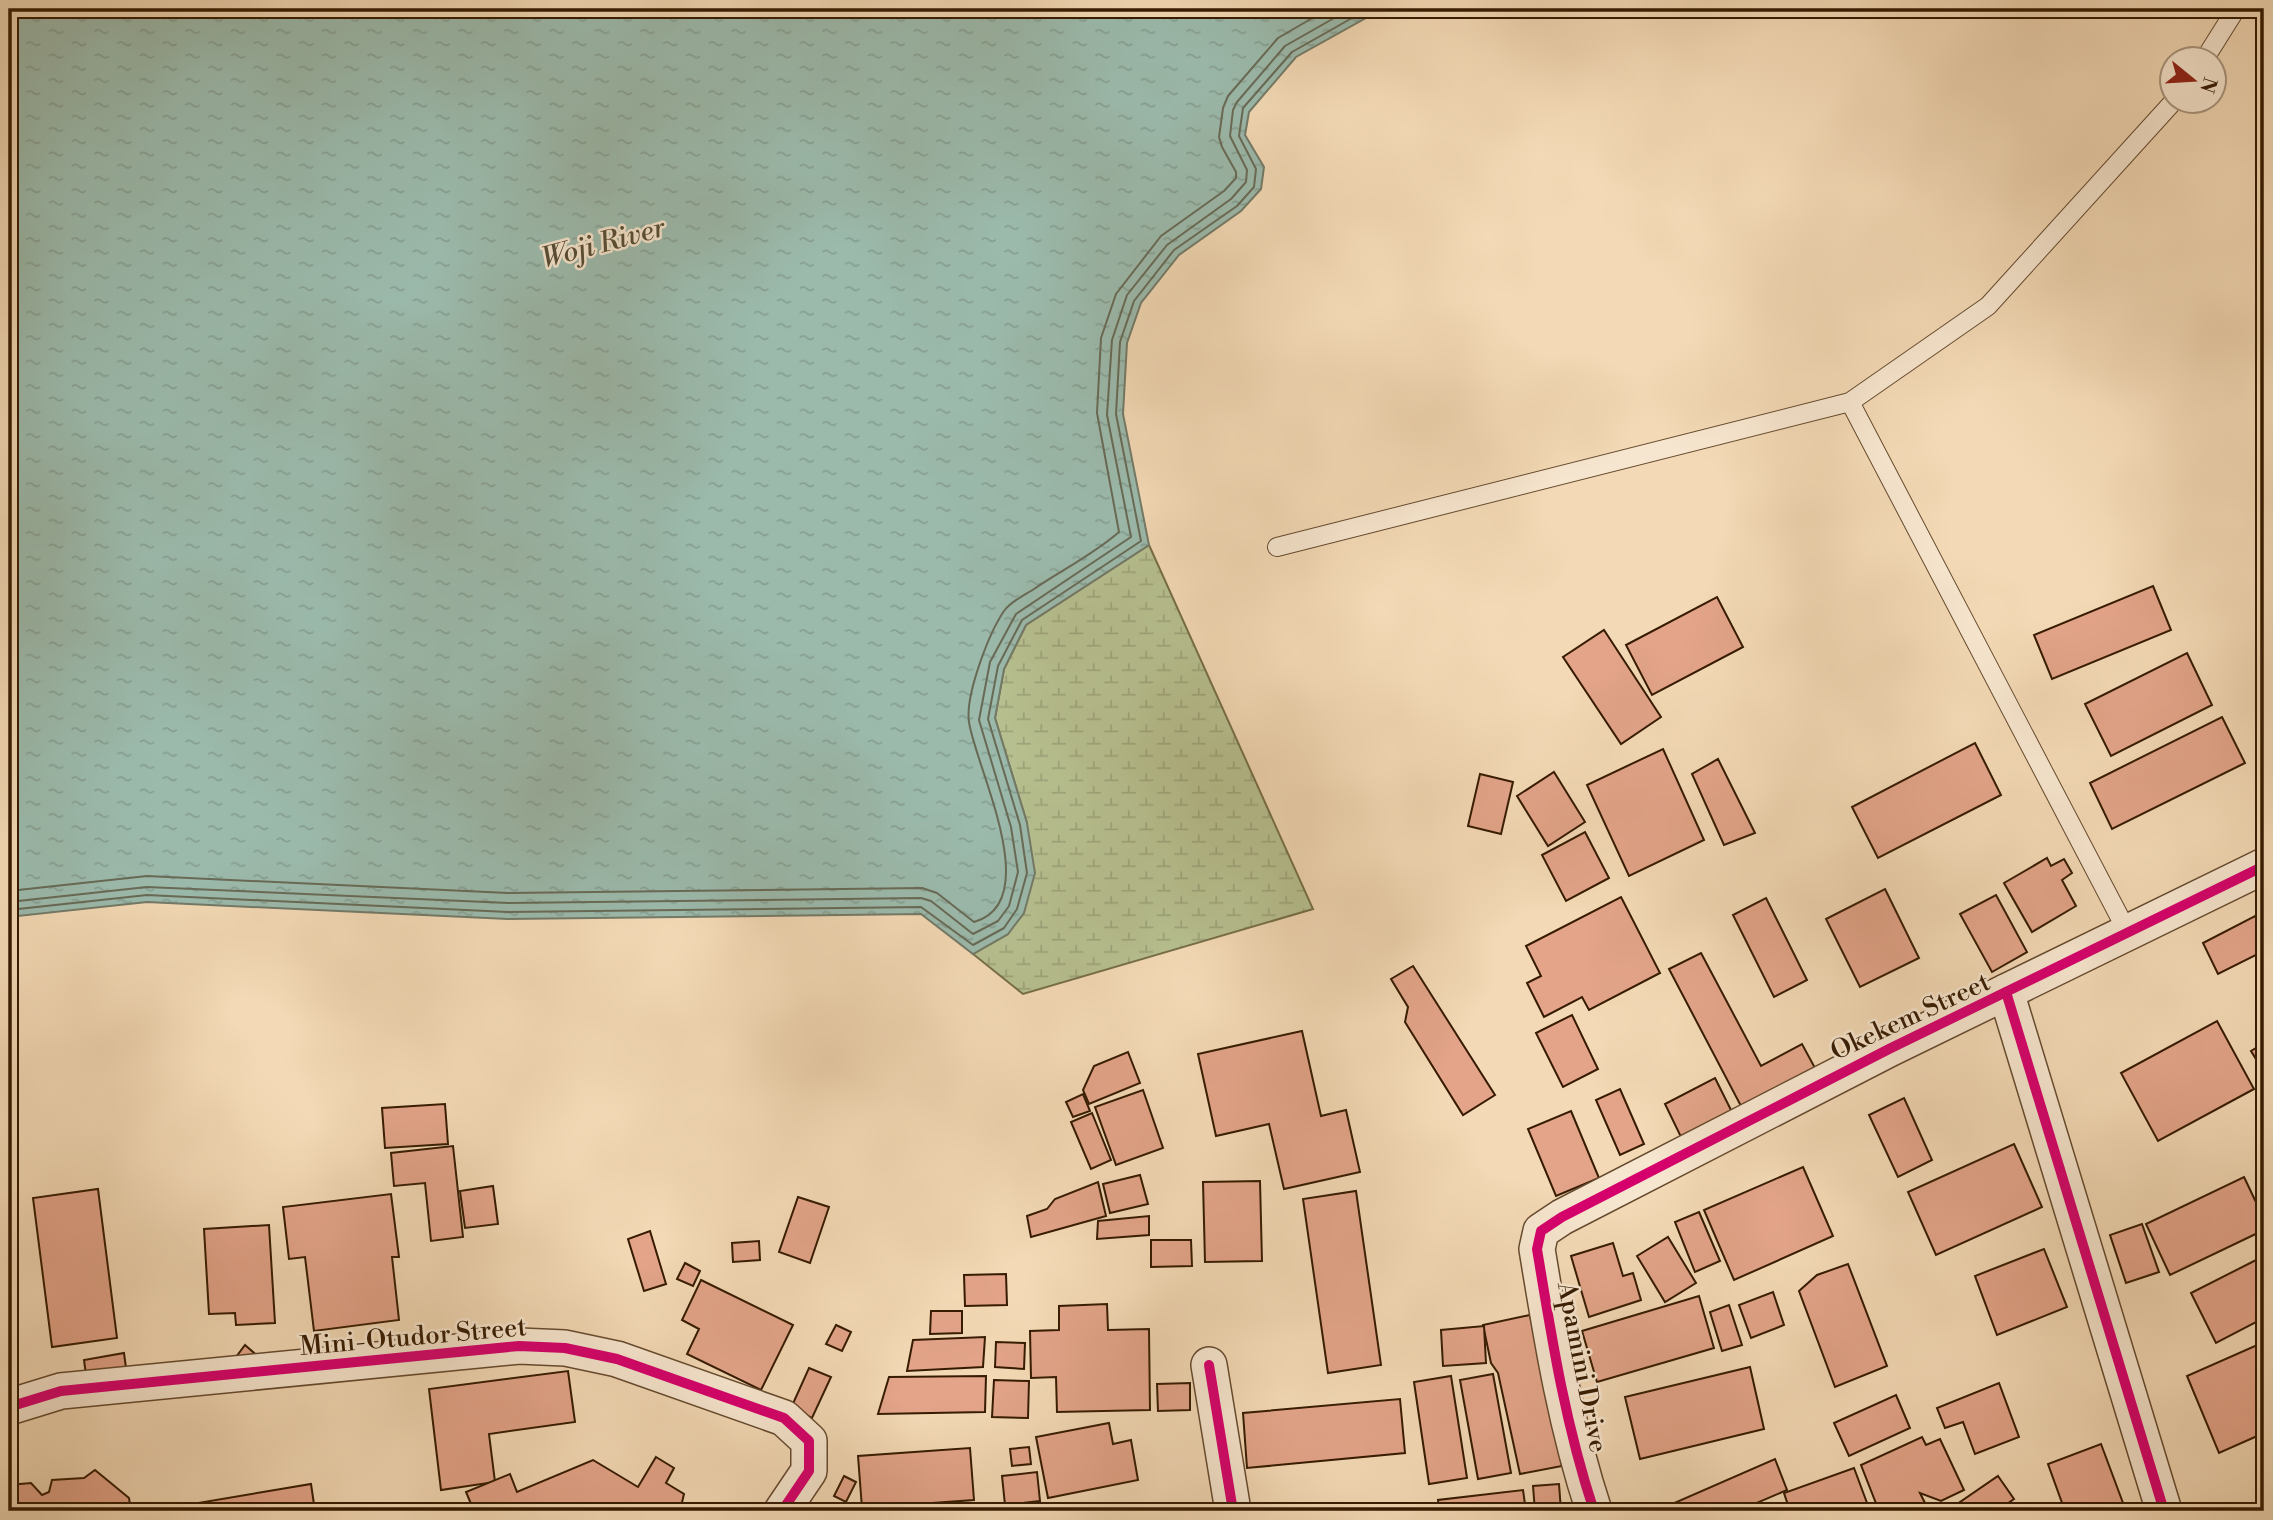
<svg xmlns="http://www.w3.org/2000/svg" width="2273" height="1520" font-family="'Libre Bodoni',serif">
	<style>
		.wetland { fill: url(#wetland-marsh); stroke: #766e48; stroke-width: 2 }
		.water { fill: url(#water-ripples); stroke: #737a68; stroke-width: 2 }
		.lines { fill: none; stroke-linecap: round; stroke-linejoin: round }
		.shore { stroke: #686a56; stroke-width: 2 }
		.building { fill: #e3a489; stroke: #361b01; stroke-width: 2 }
		.service-casing { stroke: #654a2e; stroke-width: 20 }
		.minor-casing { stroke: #654a2e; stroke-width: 38 }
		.service { stroke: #f7e6cf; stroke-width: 18 }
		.minor { stroke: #f7e6cf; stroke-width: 35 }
		.cycleway-casing { stroke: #f7e6cf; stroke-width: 15 }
		.cycleway { stroke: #d6006c; stroke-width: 10 }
		.labels { text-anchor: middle; stroke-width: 5; stroke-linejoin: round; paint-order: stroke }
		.street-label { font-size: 26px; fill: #361b01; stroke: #f7e6cf }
		.water-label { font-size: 28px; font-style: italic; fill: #544b34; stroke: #f7e6cf }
	</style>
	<defs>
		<pattern id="wetland-marsh" width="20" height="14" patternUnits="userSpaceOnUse" patternTransform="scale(1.75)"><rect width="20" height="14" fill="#b7c090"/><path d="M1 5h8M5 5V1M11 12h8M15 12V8" fill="none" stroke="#9ea47a"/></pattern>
		<pattern id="water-ripples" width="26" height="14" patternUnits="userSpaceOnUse" patternTransform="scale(1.75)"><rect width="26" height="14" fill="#9bbaac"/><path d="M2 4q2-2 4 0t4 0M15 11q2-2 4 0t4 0" fill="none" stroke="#869f92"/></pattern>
	</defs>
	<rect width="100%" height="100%" fill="#f3d9b5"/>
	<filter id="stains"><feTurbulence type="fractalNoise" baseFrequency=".00286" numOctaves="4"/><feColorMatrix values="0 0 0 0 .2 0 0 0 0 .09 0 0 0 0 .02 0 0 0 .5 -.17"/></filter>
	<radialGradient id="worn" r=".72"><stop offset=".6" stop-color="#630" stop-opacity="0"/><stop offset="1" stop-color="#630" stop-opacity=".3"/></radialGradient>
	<!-- wetland -->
	<polygon class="wetland" points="1149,545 1313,909 1023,994 973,954 1008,934 1027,823 995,718 1004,669 1026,625"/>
	<!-- water -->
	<polygon class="water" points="9,9 1382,9 1296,57 1249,112 1245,135 1264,167 1261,189 1241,211 1179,255 1141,303 1127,343 1123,414 1149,545 1026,625 1004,669 995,718 1027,823 1035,873 1024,913 1008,934 973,954 921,914 508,919 147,902 9,917"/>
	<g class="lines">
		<!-- shore -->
		<g class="shore">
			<path d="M9 891 147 876 508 893 922 888 937 893 974 922C1046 902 975 766 969 722 965 695 989 633 1004 611 1011 601 1025 595 1034 589 1062 570 1094 554 1119 532L1097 413 1101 338 1116 294 1161 236 1224 191 1236 178V172L1222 147 1219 137 1223 108 1228 96 1278 38 1328 9"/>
			<polyline points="9,902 147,887 508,903 921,898 931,901 973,934 998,921 1009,906 1018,872 1011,827 979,720 990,662 1016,614 1131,537 1107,415 1112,340 1127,295 1167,245 1231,199 1246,182 1247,170 1230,136 1233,110 1237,102 1285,46 1350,9"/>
			<polyline points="9,910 147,895 508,912 921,907 973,945 1004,928 1017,909 1027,873 1020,825 988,719 998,666 1022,620 1141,541 1116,414 1120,342 1134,301 1174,250 1237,206 1254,187 1256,169 1239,136 1243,108 1292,52 1368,9"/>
		</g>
	</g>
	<!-- building -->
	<g class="building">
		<polygon points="2153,586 2171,630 2052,679 2034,635"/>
		<polygon points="1717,597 1743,647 1652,695 1626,645"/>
		<polygon points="1604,630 1661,717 1621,744 1563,657"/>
		<polygon points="2187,653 2212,705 2111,756 2085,704"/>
		<polygon points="2222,717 2245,763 2112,829 2090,783"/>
		<polygon points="1975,743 2001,795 1878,858 1852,807"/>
		<polygon points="1663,749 1704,840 1629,876 1587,785"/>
		<polygon points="1718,759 1755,833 1724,845 1692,774"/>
		<polygon points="1554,772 1585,822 1548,846 1517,796"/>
		<polygon points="1480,774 1513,782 1501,834 1468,826"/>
		<polygon points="1585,832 1609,878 1566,901 1542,855"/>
		<polygon points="2047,858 2051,866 2064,859 2072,873 2062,880 2076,906 2032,932 2004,883"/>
		<polygon points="1885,889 1919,958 1860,987 1826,919"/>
		<polygon points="1996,895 2027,952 1992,972 1960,914"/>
		<polygon points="1621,897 1660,973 1589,1010 1582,997 1544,1017 1527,983 1541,976 1526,946"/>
		<polygon points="1766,898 1807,980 1774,997 1733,915"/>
		<polygon points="2255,916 2264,934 2264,951 2218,974 2203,943"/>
		<polygon points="1701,953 1761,1066 1802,1044 1815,1068 1742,1108 1669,969"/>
		<polygon points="1413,966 1495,1095 1463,1115 1405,1022 1408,1007 1391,979"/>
		<polygon points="1572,1015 1598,1069 1563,1087 1536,1033"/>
		<polygon points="2217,1021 2254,1089 2158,1141 2121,1073"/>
		<polygon points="1302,1031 1321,1116 1346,1110 1360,1172 1284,1189 1269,1124 1216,1136 1198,1054"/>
		<polygon points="2264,1043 2264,1072 2251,1051"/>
		<polygon points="1128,1052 1140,1083 1089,1104 1083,1090 1094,1066"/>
		<polygon points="1715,1078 1732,1112 1681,1137 1665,1104"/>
		<polygon points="1620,1089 1644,1144 1620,1155 1596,1100"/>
		<polygon points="1143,1090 1163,1148 1116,1165 1095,1107"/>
		<polygon points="1083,1094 1090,1111 1073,1117 1066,1102"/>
		<polygon points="1904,1098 1932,1160 1898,1177 1869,1115"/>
		<polygon points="445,1104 448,1144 385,1148 382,1108"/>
		<polygon points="1571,1111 1599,1178 1556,1196 1528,1129"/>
		<polygon points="1092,1113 1111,1160 1091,1169 1071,1122"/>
		<polygon points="2014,1144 2042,1207 1936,1255 1908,1192"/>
		<polygon points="453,1146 463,1237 431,1241 425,1183 394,1186 391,1153"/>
		<polygon points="1803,1167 1833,1236 1734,1280 1704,1210"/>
		<polygon points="1140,1175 1148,1204 1110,1213 1103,1184"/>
		<polygon points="2244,1177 2264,1219 2264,1230 2170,1275 2146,1224"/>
		<polygon points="1260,1181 1262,1261 1205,1262 1203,1182"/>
		<polygon points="1098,1182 1106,1216 1031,1237 1027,1216 1047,1209 1055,1199"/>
		<polygon points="493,1186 498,1224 465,1228 460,1191"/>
		<polygon points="98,1189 117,1338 52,1347 33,1198"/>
		<polygon points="1356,1191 1381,1365 1328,1373 1303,1199"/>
		<polygon points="391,1194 399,1257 392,1257 399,1320 314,1331 305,1257 289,1259 283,1207"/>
		<polygon points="798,1197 829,1207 810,1263 779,1252"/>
		<polygon points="1699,1212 1720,1261 1695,1272 1675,1222"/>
		<polygon points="1149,1216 1149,1235 1097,1239 1098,1221"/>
		<polygon points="2142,1224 2159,1272 2126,1283 2110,1235"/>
		<polygon points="269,1225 275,1323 236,1325 235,1313 209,1314 204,1229"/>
		<polygon points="650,1231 666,1284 644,1291 628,1239"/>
		<polygon points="1668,1237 1696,1283 1665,1302 1637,1256"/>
		<polygon points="1151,1240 1191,1240 1192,1266 1151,1267"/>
		<polygon points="759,1241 760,1260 733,1262 732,1243"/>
		<polygon points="1613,1243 1623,1276 1633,1273 1641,1300 1589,1317 1571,1256"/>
		<polygon points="2044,1249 2067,1307 1997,1335 1975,1276"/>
		<polygon points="2264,1256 2264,1318 2216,1343 2191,1293"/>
		<polygon points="685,1263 700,1271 693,1286 677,1279"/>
		<polygon points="1848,1264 1887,1366 1835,1387 1799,1291 1817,1275"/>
		<polygon points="1006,1274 1007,1305 965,1306 964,1275"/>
		<polygon points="701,1280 793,1325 761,1390 687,1354 699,1329 682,1320"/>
		<polygon points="1773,1292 1784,1325 1751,1338 1739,1305"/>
		<polygon points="1699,1296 1714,1348 1597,1382 1582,1331"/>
		<polygon points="1107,1304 1108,1330 1149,1329 1150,1410 1057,1412 1056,1377 1031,1378 1030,1331 1059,1330 1059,1306"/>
		<polygon points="1729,1305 1742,1345 1722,1351 1710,1312"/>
		<polygon points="931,1311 962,1311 962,1333 930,1334"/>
		<polygon points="1530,1315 1562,1466 1520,1474 1498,1373 1491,1363 1483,1325"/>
		<polygon points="836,1325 851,1332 842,1351 826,1344"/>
		<polygon points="1484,1326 1486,1363 1443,1366 1441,1330"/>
		<polygon points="985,1337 983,1367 907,1371 913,1340"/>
		<polygon points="996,1342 1025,1343 1024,1369 995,1367"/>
		<polygon points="2264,1342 2264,1433 2219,1453 2187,1376"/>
		<polygon points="245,1345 261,1359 233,1361"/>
		<polygon points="124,1353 126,1368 86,1375 84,1360"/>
		<polygon points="1750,1367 1764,1429 1640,1459 1625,1397"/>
		<polygon points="809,1368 831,1377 812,1418 791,1408"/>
		<polygon points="568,1371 575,1422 489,1434 495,1482 441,1490 429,1389"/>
		<polygon points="1493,1374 1511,1473 1478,1479 1460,1380"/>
		<polygon points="986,1376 985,1412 878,1414 889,1377"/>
		<polygon points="1451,1376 1467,1478 1429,1484 1414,1382"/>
		<polygon points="994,1380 1029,1381 1028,1418 992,1417"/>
		<polygon points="1190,1383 1190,1410 1158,1411 1157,1384"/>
		<polygon points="1999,1383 2019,1437 1975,1454 1963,1422 1945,1428 1937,1408"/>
		<polygon points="1896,1395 1910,1428 1849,1456 1834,1423"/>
		<polygon points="1400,1399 1405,1453 1247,1468 1243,1413"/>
		<polygon points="1109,1423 1113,1444 1131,1440 1138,1480 1048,1498 1036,1437"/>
		<polygon points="1922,1437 1926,1445 1940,1439 1964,1490 1941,1501 1920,1493 1929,1511 1879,1511 1861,1465"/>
		<polygon points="2101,1444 2126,1511 2065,1511 2048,1464"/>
		<polygon points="1029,1447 1031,1464 1012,1466 1010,1449"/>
		<polygon points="970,1448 974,1500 862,1508 858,1456"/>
		<polygon points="656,1457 674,1468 666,1483 684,1494 680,1511 474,1511 466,1492 510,1474 517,1492 593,1460 638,1487"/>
		<polygon points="1775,1459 1787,1490 1738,1511 1675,1511 1672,1504"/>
		<polygon points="1854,1468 1870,1511 1790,1511 1784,1493"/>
		<polygon points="95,1470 129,1498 131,1511 9,1511 9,1485 31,1483 42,1495 49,1492 52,1480 84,1478"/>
		<polygon points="1037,1472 1040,1501 1005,1505 1002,1476"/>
		<polygon points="844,1476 856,1482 846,1502 834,1496"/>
		<polygon points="1998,1476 2014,1499 1997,1511 1947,1511"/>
		<polygon points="311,1484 315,1511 199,1511 198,1503"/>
		<polygon points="1559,1484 1561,1511 1535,1511 1533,1486"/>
		<polygon points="1523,1490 1526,1511 1439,1511 1438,1500"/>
		<polygon points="1074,1503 1075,1511 1048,1511 1047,1506"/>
		<polygon points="1782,1504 1784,1511 1757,1511"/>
		<polygon points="1393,1506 1394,1511 1362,1511"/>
	</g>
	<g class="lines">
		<!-- service casing -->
		<g class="service-casing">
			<g id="service">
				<polyline points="2204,60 2236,9"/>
				<polyline points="1850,402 2128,933"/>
				<polyline points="1277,547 1850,402 1988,306 2173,102"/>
			</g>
		</g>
		<!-- minor casing -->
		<g class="minor-casing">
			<g id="minor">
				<polyline points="2006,992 2164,1511"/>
				<polyline points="1209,1365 1233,1511"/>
				<polyline points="9,1407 61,1391 519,1346 565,1348 617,1359 784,1418 809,1441 809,1471 782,1511"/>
				<path d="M1594 1511C1565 1423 1552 1340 1537 1249L1541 1231 1562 1217 1889 1049 2264 866"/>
			</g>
		</g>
		<!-- service -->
		<use href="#service" class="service"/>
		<!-- minor -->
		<use href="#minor" class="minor"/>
		<!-- cycleway casing -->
		<g class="cycleway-casing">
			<g id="cycleway">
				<polyline points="2006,992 2164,1511"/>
				<polyline points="1209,1365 1233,1511"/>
				<polyline points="9,1407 61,1391 519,1346 565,1348 617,1359 784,1418 809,1441 809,1471 782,1511"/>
				<path d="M1594 1511C1565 1423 1552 1340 1537 1249L1541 1231 1562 1217 1889 1049 2264 866"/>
			</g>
		</g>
		<!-- cycleway -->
		<use href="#cycleway" class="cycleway"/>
	</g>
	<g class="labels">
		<!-- street labels -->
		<g class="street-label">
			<text transform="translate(1910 1016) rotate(-25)" y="9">Okekem Street</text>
			<text transform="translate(413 1336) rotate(-5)" y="9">Mini-Otudor Street</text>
			<text transform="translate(1583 1367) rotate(79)" y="9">Apamini Drive</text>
		</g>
		<!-- water labels -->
		<g class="water-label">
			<text transform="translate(603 242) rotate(-15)" y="10">Woji River</text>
		</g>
	</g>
	<!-- margin -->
	<rect width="2273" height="1520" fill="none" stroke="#f3d9b5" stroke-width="35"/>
	<rect x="10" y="10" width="2252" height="1499" fill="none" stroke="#361b01" stroke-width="3.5"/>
	<rect x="18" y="18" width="2238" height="1485" fill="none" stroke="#361b01" stroke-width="2"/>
	<!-- north arrow -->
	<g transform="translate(2193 80) rotate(108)"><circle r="33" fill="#f7e6cf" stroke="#aa957d" stroke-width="2"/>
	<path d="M0-5L12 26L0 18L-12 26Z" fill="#8f2418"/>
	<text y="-10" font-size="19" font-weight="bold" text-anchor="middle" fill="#361b01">N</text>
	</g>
	<rect width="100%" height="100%" filter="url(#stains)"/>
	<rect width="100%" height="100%" fill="url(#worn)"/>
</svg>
